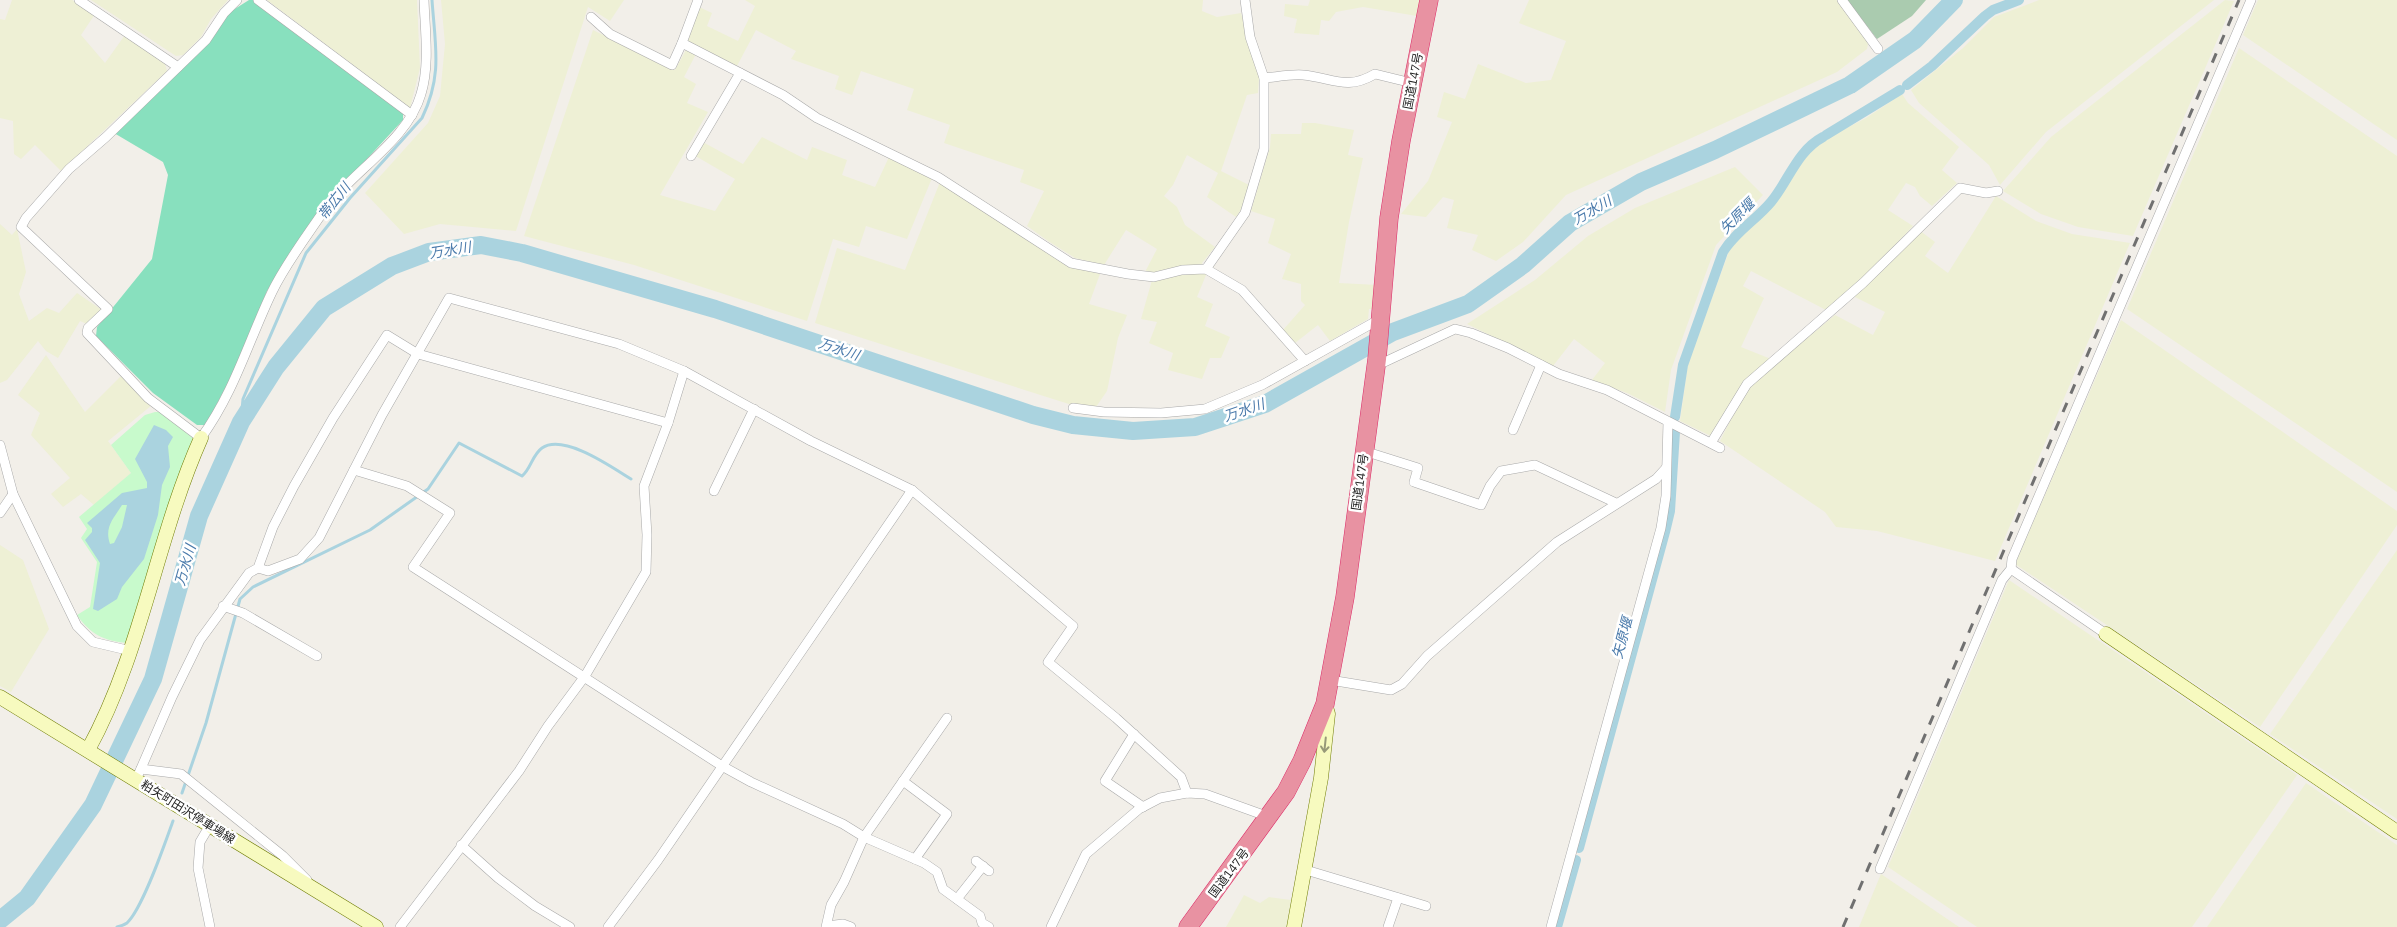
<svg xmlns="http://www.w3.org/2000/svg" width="2397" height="927" font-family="'IBM Plex Sans','Noto Sans JP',sans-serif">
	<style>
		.farmland { fill: #eef0d5 }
		.cemetery { fill: #aacbaf }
		.park { fill: #c8facc }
		.pitch { fill: #88e0be }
		.water { fill: #aad3df; fill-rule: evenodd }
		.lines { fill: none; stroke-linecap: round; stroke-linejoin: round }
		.stream { stroke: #aad3df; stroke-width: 3 }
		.canal { stroke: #aad3df; stroke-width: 10 }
		.river { stroke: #aad3df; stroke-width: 18 }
		.street-casing { stroke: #a9a9a9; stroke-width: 10 }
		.secondary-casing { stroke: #707d05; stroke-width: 15 }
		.highway-casing { stroke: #dc2a67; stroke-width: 19 }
		.street { stroke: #fff; stroke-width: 9 }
		.secondary { stroke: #f7fabf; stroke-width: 14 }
		.highway { stroke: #e892a2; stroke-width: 18 }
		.rail { stroke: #707070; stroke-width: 3; stroke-dasharray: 10 10; stroke-linecap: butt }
		.oneway { stroke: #979978 }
		.labels { text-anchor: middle; stroke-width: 5; stroke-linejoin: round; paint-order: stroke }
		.street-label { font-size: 12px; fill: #222; stroke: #fff }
		.water-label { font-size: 14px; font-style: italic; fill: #4a7aab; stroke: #fff }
	</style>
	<rect width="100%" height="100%" fill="#f2efe9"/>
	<!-- farmland -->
	<g class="farmland">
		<polygon points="12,0 72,0 95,14 81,35 105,63 125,35 165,64 167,71 61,171 35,145 21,159 14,154 13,121 0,118 0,19 5,20"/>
		<polygon points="91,0 228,0 211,19 201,37 183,55 176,56"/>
		<polygon points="267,0 417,0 420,68 410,108"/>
		<polygon points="441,0 624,0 610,21 588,7 516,231 440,224 404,234 365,193 428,123 440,96 445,44"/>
		<polygon points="745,0 1203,0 1202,11 1217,17 1241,13 1259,78 1258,93 1247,95 1221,171 1249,185 1242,208 1236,217 1207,197 1218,173 1187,155 1173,185 1164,196 1177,207 1185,225 1215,247 1202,263 1206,275 1197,297 1213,304 1205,326 1230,337 1221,358 1210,358 1202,379 1168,370 1173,353 1149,343 1157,322 1141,319 1154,273 1145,272 1157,249 1126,230 1104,265 1075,258 1048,241 1027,226 1044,191 1020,182 1024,170 944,143 950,125 907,110 914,89 861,71 852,95 835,89 839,76 791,59 796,51 756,30 737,66 688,41 699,7 712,13 707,26 738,41 755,6"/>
		<polygon points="1310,0 1421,0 1417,16 1363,7 1336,12 1329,21 1321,20 1319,35 1294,33 1297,19 1284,16 1285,4 1308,6"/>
		<polygon points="1529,0 1837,0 1857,23 1868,44 1867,49 1837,72 1566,195 1523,242 1496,261 1472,250 1478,235 1447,228 1454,200 1443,197 1426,217 1401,214 1428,181 1452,122 1437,117 1444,92 1465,99 1478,64 1526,83 1551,80 1566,41 1519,23"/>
		<polygon points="2039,0 2214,0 2046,132 2000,185 1989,165 1919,103 1911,90 1963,48 1994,17"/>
		<polygon points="2225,0 2234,1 2133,236 2078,227 2041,214 2003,191 2051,137"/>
		<polygon points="2258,0 2397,0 2397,140 2243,35"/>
		<polygon points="593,30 675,70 686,50 696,54 684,77 696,84 687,103 708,112 660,195 715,211 735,179 692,154 701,141 743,164 762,137 807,160 812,147 847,160 842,175 875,187 889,157 932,178 907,239 866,226 859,247 833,239 807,321 634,265 524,236"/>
		<polygon points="2239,48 2397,156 2397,492 2127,309"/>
		<polygon points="1902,94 1908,103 1959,147 1942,170 1957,183 1932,206 1920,196 1915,187 1906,183 1888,210 1913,226 1876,265 1826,310 1751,271 1743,286 1764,298 1741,347 1771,359 1711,436 1680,421 1688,364 1732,243 1762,215 1784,191 1808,152 1816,144 1866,118"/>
		<polygon points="1302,123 1315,123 1354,130 1348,155 1363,158 1349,222 1339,283 1378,285 1375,309 1369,309 1368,319 1330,341 1318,325 1295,343 1283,330 1305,305 1301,301 1301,284 1282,279 1291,254 1268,243 1275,219 1251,211 1270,147 1271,134 1301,134"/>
		<polygon points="1735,167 1763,195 1716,245 1671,370 1665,412 1627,393 1592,380 1605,363 1574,339 1553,366 1467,324 1535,280 1588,236 1635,208"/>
		<polygon points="940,182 1069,266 1100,274 1089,304 1127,315 1118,338 1107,391 1096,407 1072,405 815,323 837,248 905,270"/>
		<polygon points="1996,196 2036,221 2072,234 2130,243 1995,561 1877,531 1836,527 1825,512 1720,441 1738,405 1753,383 1835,315 1873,335 1885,312 1853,296 1919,230 1935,242 1925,256 1948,273"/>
		<polygon points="0,224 12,235 17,229 26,272 19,294 29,321 47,308 59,313 77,293 102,310 87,324 80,321 58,358 46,351 38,341 7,380 0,383"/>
		<polygon points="2121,320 2397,511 2397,525 2260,727 2015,564"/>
		<polygon points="46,355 85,412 122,375 152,405 108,441 131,473 94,505 81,494 63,507 51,494 70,478 31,435 40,413 18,395"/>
		<polygon points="0,545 23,560 49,629 11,692 0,686"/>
		<polygon points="2397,550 2397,819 2270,734"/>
		<polygon points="2009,580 2297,775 2192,927 1977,927 1888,867"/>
		<polygon points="2306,783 2397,845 2397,927 2207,927"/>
		<polygon points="1881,874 1959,927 1859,927"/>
		<polygon points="1244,895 1260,903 1269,897 1291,900 1287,927 1226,927"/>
	</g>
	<!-- cemetery -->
	<polygon class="cemetery" points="1847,0 1926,0 1912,16 1877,39"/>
	<!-- park -->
	<path class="park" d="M155 412H161L192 436 194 443 127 643C104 641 90 634 77 615L90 607 97 562 81 538 87 529 79 517 131 473 111 445 145 415Z"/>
	<!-- pitch -->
	<polygon class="pitch" points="249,0 253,0 403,113 403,120 326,203 299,239 267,291 231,377 206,425 197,425 153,393 96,336 97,327 152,259 168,175 163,162 114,133 230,12"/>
	<!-- water -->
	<path class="water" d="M154 425 166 430 173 437 168 446 170 467 162 485 158 515 144 559 122 587 117 599 98 611 93 609 100 563 85 540 92 532V528L87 523 122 493 147 488V482L135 459ZM122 505H127L122 527 114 543 110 544C104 527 114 518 122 505Z"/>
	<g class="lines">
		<!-- stream -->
		<g class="stream">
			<path d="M241 422 243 399 306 253 350 198 422 118C443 75 435 45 432 0"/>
			<path d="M182 793 206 723 240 599 253 587 370 530 428 489 459 443 522 476C531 469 532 455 542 448 564 433 613 468 631 479"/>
			<path d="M117 927C121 926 124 925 127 923 143 908 165 843 173 821"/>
		</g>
		<!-- canal -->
		<g class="canal">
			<polyline points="1907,85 1932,66 1985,16 1993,10 2019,0"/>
			<polyline points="1826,135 1900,90"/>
			<path d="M1675 417 1683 365 1723 252C1735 232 1756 220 1771 202 1789 180 1797 151 1823 137"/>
			<polyline points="1579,848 1665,532 1670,511 1675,432"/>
			<polyline points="1557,927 1576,860"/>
		</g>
		<!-- river -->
		<polyline class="river" points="0,920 27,898 93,805 153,679 199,516 241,422 276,367 324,308 392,266 429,252 481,245 522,253 715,309 1033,415 1073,425 1133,431 1195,427 1265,404 1393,332 1468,304 1523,265 1570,223 1641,182 1715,150 1850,85 1915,40 1954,0"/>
		<!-- street casing -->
		<g class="street-casing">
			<g id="street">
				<polyline points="79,0 178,67"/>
				<path d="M237 0 224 13 206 40 106 137 69 169 26 218 21 227 108 309 88 328 87 333 148 398 201 438C235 391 248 342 272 292 286 263 307 236 325 209 353 171 408 140 421 94 430 65 425 30 424 0"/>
				<polyline points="258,0 412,115"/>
				<polyline points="698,0 682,43 783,95 817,118 938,177 1071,263 1128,274 1154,277 1182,270 1206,269 1242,290 1305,361"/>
				<polyline points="1842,0 1878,49"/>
				<polyline points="591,17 610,34 672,65 682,43"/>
				<path d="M1264 78C1276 77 1291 74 1303 75 1333 78 1346 91 1375 74L1412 83"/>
				<polyline points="691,156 740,73"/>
				<polyline points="1206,269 1245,213 1264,149 1264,78 1250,37 1245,0"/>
				<polyline points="1376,366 1455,329 1471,333 1508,348 1559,374 1607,390 1720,448"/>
				<polyline points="1073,408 1104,412 1161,413 1205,409 1262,385 1380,319"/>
				<polyline points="1513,430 1541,365"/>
				<polyline points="1711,443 1747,384 1863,283 1960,188 1986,193 1998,191"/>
				<polyline points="0,445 13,494 77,626 93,642 131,651"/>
				<polyline points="1364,451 1418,468 1414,482 1481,505 1490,486 1501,471 1535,465 1616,503"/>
				<polyline points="354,470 407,486 450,513 413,567 722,766 751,782 843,824 864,837 924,863 937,872 943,889 980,916 982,923 989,927"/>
				<polyline points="714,491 754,409"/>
				<polyline points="0,513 13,494"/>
				<polyline points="258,568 268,571 300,559 319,538 382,415 449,298 619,344 684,371 811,441 912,490 1073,626 1048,662 1116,718 1181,777 1187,793"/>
				<polyline points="2011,569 2106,634"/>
				<polyline points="223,606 243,613 317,656"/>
				<polyline points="1330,680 1391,690 1402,684 1427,656 1557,542 1656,479 1666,468"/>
				<polyline points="1134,734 1105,781 1143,807"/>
				<polyline points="141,769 181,774 283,856 307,880"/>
				<polyline points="136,780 172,697 200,640 249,573 258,568 273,527 294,486 333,418 387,335 418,354 668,423"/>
				<polyline points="903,781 947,814 915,859"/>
				<polyline points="210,825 200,842 198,868 210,927"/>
				<polyline points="461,845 498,878 535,906 570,927"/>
				<polyline points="976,861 989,871"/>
				<polyline points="1880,869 2002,580 2011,569 2012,559 2251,0"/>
				<polyline points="1306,870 1426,906"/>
				<polyline points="957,899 983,866"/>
				<polyline points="827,926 843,924 851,927"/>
				<polyline points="400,927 519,771 548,726 585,676 646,572 647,535 644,486 668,423 684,371"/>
				<polyline points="608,927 658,860 912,490"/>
				<polyline points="826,927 831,905 844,882 864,837 947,718"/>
				<polyline points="1051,927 1086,854 1139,809 1160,798 1187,793 1205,794 1269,817"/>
				<polyline points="1388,927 1398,898"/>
				<polyline points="1551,927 1661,528 1666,496 1668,422"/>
			</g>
		</g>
		<!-- secondary casing -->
		<g class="secondary-casing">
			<g id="secondary">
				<polyline points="2106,634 2397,832"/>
				<polyline points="0,697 376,927"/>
				<path d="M88 750C142 652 156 539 201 438"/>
				<polyline points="1294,927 1321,778 1328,714 1325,704"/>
			</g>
		</g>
		<!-- highway casing -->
		<g class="highway-casing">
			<polyline id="highway" points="1188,927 1286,792 1302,761 1325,704 1345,597 1377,359 1389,218 1401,141 1429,0"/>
		</g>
		<!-- street -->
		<use href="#street" class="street"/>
		<!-- secondary -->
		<use href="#secondary" class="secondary"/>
		<!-- highway -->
		<use href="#highway" class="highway"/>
		<!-- rail -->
		<polyline class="rail" points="1843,927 2239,0"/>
	</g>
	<!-- one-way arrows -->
	<defs><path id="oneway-shaft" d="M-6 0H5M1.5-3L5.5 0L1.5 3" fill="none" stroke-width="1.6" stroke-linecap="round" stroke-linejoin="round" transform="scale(1.25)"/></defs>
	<use class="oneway" href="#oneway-shaft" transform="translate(1325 745) rotate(96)"/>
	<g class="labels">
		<!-- street labels -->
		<g class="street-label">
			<text transform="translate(1413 81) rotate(-79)" y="4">国道147号</text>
			<text transform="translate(1360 482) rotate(-82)" y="4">国道147号</text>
			<text transform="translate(188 812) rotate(32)" y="4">粕矢町田沢停車場線</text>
			<text transform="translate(1229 873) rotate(-53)" y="4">国道147号</text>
		</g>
		<!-- water labels -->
		<g class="water-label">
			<text transform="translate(334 201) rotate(-51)" y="5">帯広川</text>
			<text transform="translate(1592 210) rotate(-30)" y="5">万水川</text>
			<text transform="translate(1737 216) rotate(-45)" y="5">矢原堰</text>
			<text transform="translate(450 250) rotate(-9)" y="5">万水川</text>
			<text transform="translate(839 349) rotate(18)" y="5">万水川</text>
			<text transform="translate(1244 410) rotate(-19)" y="5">万水川</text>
			<text transform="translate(185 565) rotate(-74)" y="5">万水川</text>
			<text transform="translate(1622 638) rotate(-75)" y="5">矢原堰</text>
		</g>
	</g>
</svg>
